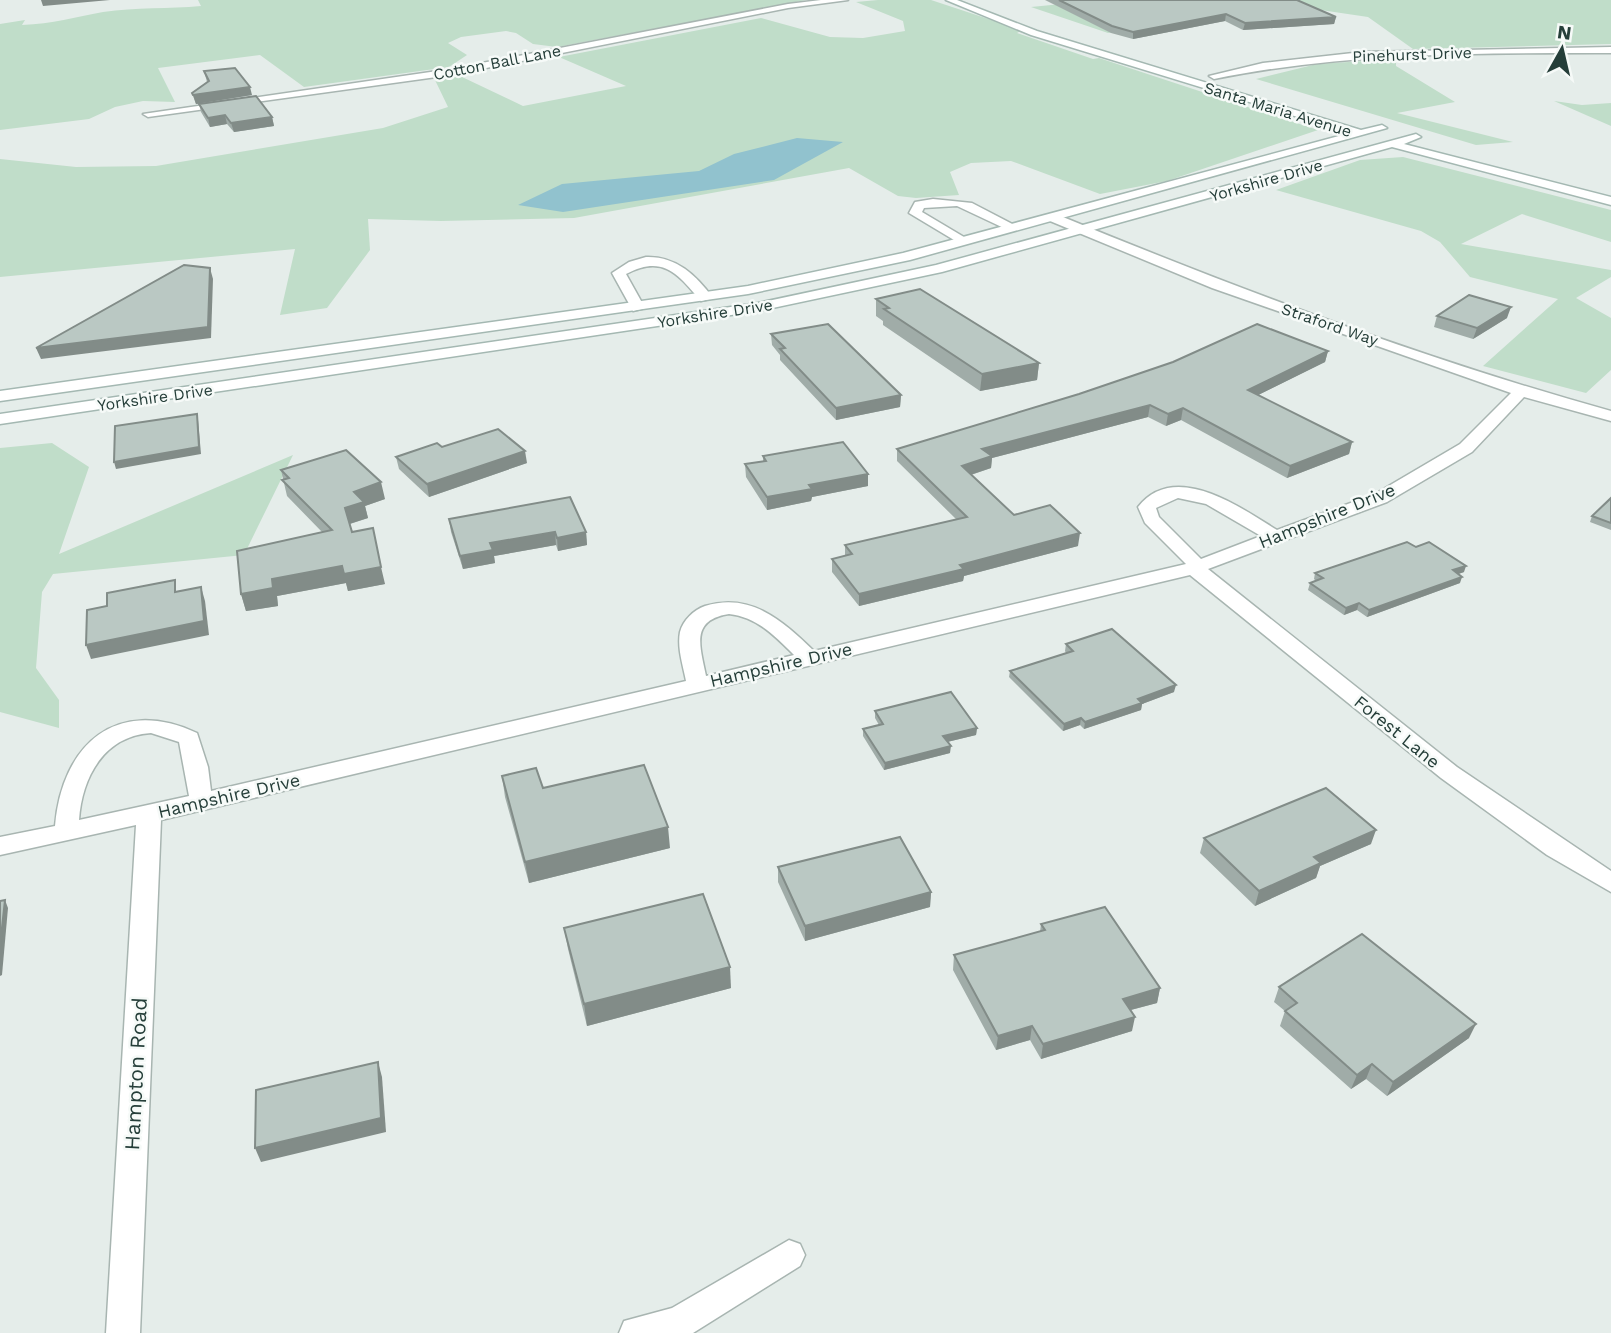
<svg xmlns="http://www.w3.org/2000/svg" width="1611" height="1333" font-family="'Work Sans',sans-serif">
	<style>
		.green { fill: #c0ddc9 }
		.water { fill: #91c2ce }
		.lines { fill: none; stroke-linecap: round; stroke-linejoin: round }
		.street-casing { stroke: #a8b5b1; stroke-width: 3 }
		.secondary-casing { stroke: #a4b8b2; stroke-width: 3 }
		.street { fill: #fff; fill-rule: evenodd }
		.secondary { fill: #fff; fill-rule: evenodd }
		.wall { fill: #a0aca8 }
		.shaded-wall { fill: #828c88 }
		.building { fill: #bac8c3; stroke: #828c88; stroke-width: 2 }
		.labels { text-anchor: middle; stroke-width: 5; stroke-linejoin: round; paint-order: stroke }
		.far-street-label { font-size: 16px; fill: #253e39; stroke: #f6faf8 }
		.street-label { font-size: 18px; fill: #253e39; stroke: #f6faf8 }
		.near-street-label { font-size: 21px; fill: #253e39; stroke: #f6faf8 }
	</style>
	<rect width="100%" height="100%" fill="#e5edea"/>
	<!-- green -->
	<g class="green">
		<path d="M198 0H806L557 47 533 44 516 33 506 31 461 37 448 43 467 55 449 67 304 87 260 55 158 68 175 102 143 101 115 107 89 119 0 130V24L25 20 22 25C53 24 75 17 103 12 136 7 169 9 201 6Z"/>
		<polygon points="878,0 931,0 1022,30 1017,33 1093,59 1099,58 1318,130 1167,181 1100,194 1011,161 971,163 950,172 959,195 916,198 898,196 849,168 574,218 441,221 368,219 370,250 327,308 280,315 295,249 0,277 0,159 76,167 156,166 383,128 448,107 435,80 460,76 523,106 626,86 559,57 761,18 830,37 863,38 905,31 903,21 856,2"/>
		<polygon points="1102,0 1611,0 1611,44 1413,49 1368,17 1314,9 1213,18 1108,33 1031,7"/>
		<polygon points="1396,59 1396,66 1455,102 1397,113 1513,142 1476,145 1256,79 1317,64"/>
		<polygon points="1554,101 1582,105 1611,103 1611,126"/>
		<polygon points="1403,157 1611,210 1611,242 1522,214 1461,244 1611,270 1611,277 1576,298 1611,318 1611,370 1586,393 1483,366 1558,299 1470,277 1440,242 1421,231 1276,190 1360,160"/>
		<polygon points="52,443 89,467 59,554 293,455 244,555 53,574 42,592 36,668 59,700 59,728 0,712 0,448"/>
	</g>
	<!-- water -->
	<polygon class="water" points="797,138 843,142 774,180 563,212 518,205 562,184 699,171 734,154"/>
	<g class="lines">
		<!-- street casing -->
		<g class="street-casing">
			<g id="street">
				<polygon points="821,0 848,0 788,8 451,75 148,117 143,114 451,69 788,4"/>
				<path d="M1611 47V53C1477 53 1346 52 1214 79L1209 76 1263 63 1362 52Z"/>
				<polygon points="933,199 972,203 1018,227 1008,230 957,206 924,208 922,212 969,240 959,243 909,213 915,202"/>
				<path d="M1050 215H1058C1239 289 1423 359 1611 411V421L1524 397 1472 452 1387 502 1208 569 1457 767 1611 871V892L1547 855 1441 778 1190 575 161 820 140 1333H106L136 825 0 855V837L55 826C62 744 117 696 197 733L208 767 211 791 686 681C683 665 677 648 680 632 683 620 694 610 705 606 751 592 783 621 814 651L1186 564 1145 523 1138 507C1175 460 1241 508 1277 530L1375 494 1460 444 1511 393 1212 288 1050 221ZM1178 498 1206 504 1261 536 1201 559 1159 517 1156 508ZM729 614C757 617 775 636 794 655L706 676C700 646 690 620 729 614ZM151 733 179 742 189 796 79 820C82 777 104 736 151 733Z"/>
				<path d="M646 257C676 256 696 275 713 298L701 301C678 274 663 254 626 274L645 308 633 311 612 273 629 262Z"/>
				<polygon points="789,1240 800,1244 805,1255 800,1266 693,1333 619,1333 624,1321 672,1308"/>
			</g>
		</g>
		<!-- secondary casing -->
		<g class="secondary-casing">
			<g id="secondary">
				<polygon points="946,0 957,0 1037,31 1361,130 1382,125 1387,128 910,260 748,294 0,401 0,391 748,286 903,253 1350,133 1031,35"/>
				<polygon points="1416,134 1421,137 1404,144 1611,197 1611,205 1392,147 942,272 758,311 0,424 0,414 758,303 936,265"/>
			</g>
		</g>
		<!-- street -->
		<use href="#street" class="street"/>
		<!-- secondary -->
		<use href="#secondary" class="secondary"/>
	</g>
	<!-- wall -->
	<g class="wall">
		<polygon points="1045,0 1297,0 1336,17 1334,24 1243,30 1225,21 1133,39 1111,33"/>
		<polygon points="204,71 252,95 196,104 192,93 207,82"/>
		<polygon points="199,104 272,117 274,126 234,132 227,124 210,127 201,112"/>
		<polygon points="876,299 1039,363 1037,380 980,391 883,325 883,321 876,316"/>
		<polygon points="1437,316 1507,318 1473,339 1434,327"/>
		<polygon points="771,334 901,395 900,407 836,420 780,360 780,355 772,345"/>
		<polygon points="1328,351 1325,362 1258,395 1352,442 1349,454 1287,478 1181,420 1166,426 1148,417 992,458 991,468 971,475 1014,515 1078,546 964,576 963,581 859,606 832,572 832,559 845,556 845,545 957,520 897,461 897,449"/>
		<polygon points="442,447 527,463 429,497 399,469 396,457"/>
		<polygon points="763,456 868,474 868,486 812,497 811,501 767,510 746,477 745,464 763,461"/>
		<polygon points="281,470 385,499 365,506 368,518 350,524 352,532 385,584 348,591 346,583 277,596 278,606 246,611 241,594 322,532 287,496"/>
		<polygon points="1611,498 1611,530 1590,522 1592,516"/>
		<polygon points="449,519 586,532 587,545 558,551 556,545 494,556 495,563 463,569 451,532"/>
		<polygon points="1416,547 1464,572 1458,574 1460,583 1367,617 1357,610 1344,615 1308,590 1310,583 1316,581 1314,579 1315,573"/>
		<polygon points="1066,644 1174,692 1142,704 1141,710 1084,729 1080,725 1063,731 1009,677 1010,671 1066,653 1065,651"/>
		<polygon points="875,711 977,728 976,735 947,742 950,753 884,770 863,736 863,729 879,725 875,718"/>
		<polygon points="502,776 543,788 670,848 529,883 505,797"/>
		<polygon points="1204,838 1371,844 1320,866 1316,878 1255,906 1200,853"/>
		<polygon points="778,867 931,892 930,907 805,941 778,882"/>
		<polygon points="1041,924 1160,988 1157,1003 1131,1010 1132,1031 1041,1059 1030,1040 996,1050 953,970 954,955 1040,932"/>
		<polygon points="564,928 731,988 587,1026 568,949"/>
		<polygon points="1279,987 1469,1038 1387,1096 1366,1079 1351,1089 1280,1026 1285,1011 1274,1002"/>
	</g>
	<!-- shaded-wall -->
	<g class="shaded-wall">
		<polygon points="41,0 110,0 43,6"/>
		<polygon points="1226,14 1225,21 1133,39 1133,32"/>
		<polygon points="1336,17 1334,24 1243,30 1245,23"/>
		<polygon points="250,87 252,95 196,104 193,95"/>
		<polygon points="225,115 227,124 210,127 208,118"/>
		<polygon points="272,117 274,126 234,132 231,123"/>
		<polygon points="210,268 213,279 211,338 41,359 36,348"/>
		<polygon points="1511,307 1507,318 1473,339 1477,328"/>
		<polygon points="1328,351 1325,362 1246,401 1248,390"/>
		<polygon points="1039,363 1037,380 980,391 982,374"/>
		<polygon points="901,395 900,407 836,420 836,408"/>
		<polygon points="1150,405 1148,417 992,458 991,468 961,478 962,466 982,449"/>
		<polygon points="1183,408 1181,420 1166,426 1168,414"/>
		<polygon points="197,414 198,420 201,454 116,469 114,462"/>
		<polygon points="1352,442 1349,454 1287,478 1290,466"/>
		<polygon points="525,451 527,463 429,497 427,484"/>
		<polygon points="868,474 868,486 812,497 811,501 767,510 767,497 809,485"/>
		<polygon points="381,482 385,499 365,506 368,518 349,524 345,508 354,492"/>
		<polygon points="555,532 556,545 494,556 495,563 463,569 460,556 490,543"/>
		<polygon points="586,532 587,545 558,551 557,538"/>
		<polygon points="1080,533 1078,546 964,576 963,581 859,606 859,594 960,565"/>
		<polygon points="342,566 381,567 385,584 348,591 346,583 277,596 278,606 246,611 241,594 272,579"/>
		<polygon points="1466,566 1464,572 1450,577 1453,570"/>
		<polygon points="1462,577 1460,583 1367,617 1369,610"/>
		<polygon points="201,587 205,601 209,635 91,659 86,645"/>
		<polygon points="1359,603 1357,610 1344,615 1346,608"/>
		<polygon points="1176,685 1174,692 1142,704 1141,710 1084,729 1085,722 1138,699"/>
		<polygon points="1081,718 1080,725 1063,731 1064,724"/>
		<polygon points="977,728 976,735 943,743 943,736"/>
		<polygon points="951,746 950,753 884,770 885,763"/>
		<polygon points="668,827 670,848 529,883 525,862"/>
		<polygon points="1376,830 1371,844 1320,866 1316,878 1255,906 1259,891 1314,857"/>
		<polygon points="931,892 930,907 805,941 805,926"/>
		<polygon points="5,900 8,908 2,975 0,976 0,946"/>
		<polygon points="730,967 731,988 587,1026 584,1004"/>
		<polygon points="1160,988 1157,1003 1119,1013 1123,999"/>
		<polygon points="1135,1017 1132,1031 1041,1059 1043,1044"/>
		<polygon points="1476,1024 1469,1038 1387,1096 1393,1082"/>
		<polygon points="1032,1026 1030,1040 996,1050 998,1036"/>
		<polygon points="378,1062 382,1077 386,1132 261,1162 255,1148"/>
		<polygon points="1372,1064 1366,1079 1351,1089 1357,1075"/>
	</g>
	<!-- building -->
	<g class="building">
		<polygon points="1059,0 1297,0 1336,17 1245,23 1226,14 1133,32 1112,26"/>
		<polygon points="235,68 250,87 193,95 192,93 209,81 204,71"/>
		<polygon points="256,96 272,117 231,123 225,115 208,118 199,104"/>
		<polygon points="184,265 210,268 208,327 36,348"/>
		<polygon points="920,289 1039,363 982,374 884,309 889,308 876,299"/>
		<polygon points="1469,295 1511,307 1477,328 1437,316"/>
		<polygon points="828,324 901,395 836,408 780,349 785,348 771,334"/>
		<polygon points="1257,324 1328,351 1248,390 1352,442 1290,466 1183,408 1168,414 1150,405 982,449 992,456 962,466 1014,515 1050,505 1080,533 960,565 964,569 859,594 832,559 852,554 845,545 967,517 897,449 1079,394 1173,362"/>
		<polygon points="197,414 199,447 114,462 115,426"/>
		<polygon points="498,429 525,451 427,484 396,457 437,443 442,447"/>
		<polygon points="843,442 868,474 809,485 812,489 767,497 745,464 766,461 763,456"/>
		<polygon points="346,450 381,482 354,492 364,502 345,508 352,532 373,528 381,567 344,574 342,566 272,579 273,588 241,594 237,551 332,530 282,480 289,478 281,470"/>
		<polygon points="570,497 586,532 557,538 555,532 490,543 493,550 460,556 449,519"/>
		<polygon points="1611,498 1611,523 1592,516"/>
		<polygon points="1407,542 1416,547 1429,542 1466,566 1453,570 1462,577 1369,610 1359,603 1346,608 1310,583 1323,578 1315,573"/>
		<polygon points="175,580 175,592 201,587 204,621 86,645 87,610 107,606 107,593"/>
		<polygon points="1112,629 1176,685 1138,699 1142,703 1085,722 1081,718 1064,724 1010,671 1073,651 1066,644"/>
		<polygon points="951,692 977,728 943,736 951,746 885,763 863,729 883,724 875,711"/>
		<polygon points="644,765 668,827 525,862 502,776 536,768 543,788"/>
		<polygon points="1326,788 1376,830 1314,857 1321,863 1259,891 1204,838"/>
		<polygon points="900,837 931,892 805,926 778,867"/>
		<polygon points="703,894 730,967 584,1004 564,928"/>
		<polygon points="5,900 0,946 0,901"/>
		<polygon points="1105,907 1160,988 1123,999 1135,1017 1043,1044 1032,1026 998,1036 954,955 1045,930 1041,924"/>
		<polygon points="1362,934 1476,1024 1393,1082 1372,1064 1357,1075 1285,1011 1297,1003 1279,987"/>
		<polygon points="378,1062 381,1118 255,1148 256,1090"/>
	</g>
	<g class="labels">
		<!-- far-street labels -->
		<g class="far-street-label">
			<text transform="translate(1412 54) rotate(-2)" y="6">Pinehurst Drive</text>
			<text transform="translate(497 62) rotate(-11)" y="6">Cotton Ball Lane</text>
			<text transform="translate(1278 109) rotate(17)" y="6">Santa Maria Avenue</text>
			<text transform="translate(1266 180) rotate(-16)" y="6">Yorkshire Drive</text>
			<text transform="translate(715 313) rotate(-9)" y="6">Yorkshire Drive</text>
			<text transform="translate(1330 324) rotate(19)" y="6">Straford Way</text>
			<text transform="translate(155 397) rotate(-8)" y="6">Yorkshire Drive</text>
		</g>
		<!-- street labels -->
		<g class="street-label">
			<text transform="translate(1327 516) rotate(-22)" y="6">Hampshire Drive</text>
			<text transform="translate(781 665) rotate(-13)" y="6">Hampshire Drive</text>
			<text transform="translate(1397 732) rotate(39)" y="6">Forest Lane</text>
			<text transform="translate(229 796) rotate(-13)" y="6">Hampshire Drive</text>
		</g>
		<!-- near-street labels -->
		<g class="near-street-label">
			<text transform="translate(136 1074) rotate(-87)" y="7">Hampton Road</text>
		</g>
	</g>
	<!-- north arrow -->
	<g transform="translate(1562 49) rotate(8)" stroke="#f6faf8" stroke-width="5" paint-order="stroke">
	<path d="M0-5L12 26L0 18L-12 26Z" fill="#253e39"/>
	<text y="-10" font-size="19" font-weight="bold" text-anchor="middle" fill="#253e39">N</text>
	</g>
</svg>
